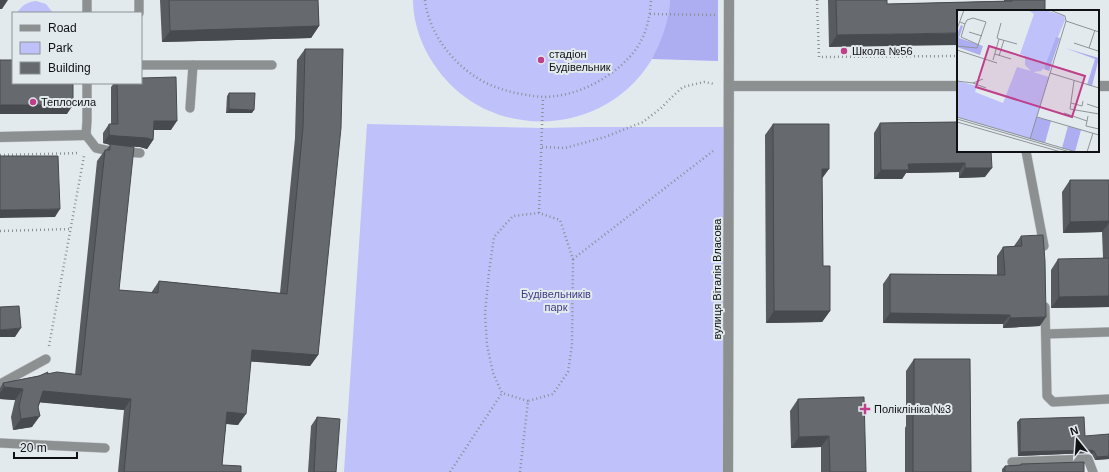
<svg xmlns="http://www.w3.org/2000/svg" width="1109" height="472" font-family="Arial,sans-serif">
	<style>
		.green { fill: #bec1fa }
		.forest { fill: #acaef1 }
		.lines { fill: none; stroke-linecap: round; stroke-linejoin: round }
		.service-casing { stroke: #c1c7cb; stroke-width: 10 }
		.minor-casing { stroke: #c1c7cb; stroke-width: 11 }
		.path { stroke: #8b9093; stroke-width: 2.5; stroke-dasharray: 1 3; stroke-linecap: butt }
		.service { stroke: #8d9091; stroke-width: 9 }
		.minor { stroke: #8d9091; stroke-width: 10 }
		.wall { fill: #585b5f }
		.shaded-wall { fill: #474a4e }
		.building { fill: #666a6f; stroke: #474a4e }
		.poi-dot { fill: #bf3f8a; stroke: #e3eaee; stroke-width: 1.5 }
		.labels { text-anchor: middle; stroke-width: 4; stroke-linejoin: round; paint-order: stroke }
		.poi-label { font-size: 11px; fill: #0f1113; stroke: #e3eaee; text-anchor: start }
		.street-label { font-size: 11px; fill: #0f1113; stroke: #e3eaee }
		.park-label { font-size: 11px; fill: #403b88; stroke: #e3eaee }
		.inset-road { fill: none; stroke: #8e9396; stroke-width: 1 }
		.view { fill: #bf3f8a; fill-opacity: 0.15; stroke: #bf3f8a; stroke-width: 2 }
		.inset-edge { fill: none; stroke: #0f1113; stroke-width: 2 }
	</style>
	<rect width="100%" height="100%" fill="#e3eaee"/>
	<!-- green -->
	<g class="green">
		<path d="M413 0H670C670 18 664 36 656 52 613 136 494 146 438 70 423 50 413 25 413 0Z"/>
		<path d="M36 1 46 4 53 13H17C22 5 27 2 36 1Z"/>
		<polygon points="367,124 543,128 587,127 729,127 728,472 344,472"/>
	</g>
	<!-- forest -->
	<path class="forest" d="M670 0H718V61L652 59C662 40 669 21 670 0Z"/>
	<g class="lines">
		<!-- service casing -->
		<g class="service-casing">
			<g id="service">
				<polyline points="87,0 87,13"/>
				<polyline points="139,0 139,13"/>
				<polyline points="141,65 272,65"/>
				<polyline points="87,83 87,121 86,135 96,148 110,151 140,153"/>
				<polyline points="190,108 193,65"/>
				<polyline points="1026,151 1044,246"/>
				<polyline points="1045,307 1047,396 1053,402 1109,399"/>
				<polyline points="1046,334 1109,332"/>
				<polyline points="0,384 46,359"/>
				<polyline points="0,443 105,448"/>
				<polyline points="1012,462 1088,459 1093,472"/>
			</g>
		</g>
		<!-- minor casing -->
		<g class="minor-casing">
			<g id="minor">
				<polyline points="729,86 958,86"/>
				<polyline points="1098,86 1109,86"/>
				<polyline points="0,137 86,135"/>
				<polyline points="728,472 729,0"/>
			</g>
		</g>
		<!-- path -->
		<g class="path">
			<path d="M425 0C429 35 455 67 486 83 499 89 513 93 527 95 533 96 539 97 545 97 570 96 592 87 613 72 639 52 649 33 651 0"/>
			<polyline points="817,0 819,57 958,56"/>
			<polyline points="650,14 715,15"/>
			<polyline points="542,147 565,148 605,137 643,122 661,108 675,94 683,87 704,82 715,84"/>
			<polyline points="0,155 80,153"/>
			<polyline points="539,213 543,97"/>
			<polyline points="0,231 70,229"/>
			<polyline points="49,346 84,156"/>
			<polyline points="528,401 502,393 493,373 487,345 485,313 489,272 494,237 513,216 539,213 560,220 573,259 713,151"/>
			<polyline points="450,472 502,393"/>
			<polyline points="520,472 528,401 553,394 568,372 572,345 573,259"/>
		</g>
		<!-- service -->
		<use href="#service" class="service"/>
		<!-- minor -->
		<use href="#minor" class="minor"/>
	</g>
	<!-- wall -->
	<g class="wall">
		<polygon points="160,0 318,0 319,26 311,38 162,42"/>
		<polygon points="828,0 887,0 887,4 1004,1 1004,0 1045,0 829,47"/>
		<polygon points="305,49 318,355 310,366 251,361 238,425 226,424 222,465 241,472 118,472 124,410 40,402 32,427 13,430 11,417 15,400 0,399 0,388 3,383 47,374 75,375 97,161 105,150 106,150 110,145 103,143 103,133 109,124 111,124 111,87 114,83 141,83 171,130 154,130 153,140 147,149 140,147 122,146 119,290 151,293 159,281 280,293 295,138 297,60"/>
		<polygon points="229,93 252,113 226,113 227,96"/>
		<polygon points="958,122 985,177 959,178 959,172 906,173 902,179 874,179 874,133 880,123"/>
		<polygon points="773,124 822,178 823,266 830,311 822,322 766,323 765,135"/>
		<polygon points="1070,180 1109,180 1109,307 1051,308 1051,270 1058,259 1103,258 1102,232 1063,233 1062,192"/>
		<polygon points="1021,236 1040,326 1003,328 1003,324 883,323 883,284 890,274 997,275 997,256 1003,247 1014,246"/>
		<polygon points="914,359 971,472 905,472 905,428 906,426 906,371"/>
		<polygon points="798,399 866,472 821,472 821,447 791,448 790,411"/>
		<polygon points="317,417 336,472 308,472 311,426"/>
		<polygon points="1020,419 1085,436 1109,459 1095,460 1092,454 1088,453 1018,456 1017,422"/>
		<polygon points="1021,464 1084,472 1002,472 1002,469 1005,466 1020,465"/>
	</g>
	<!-- shaded-wall -->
	<g class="shaded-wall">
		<polygon points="0,0 8,0 2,9 0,9"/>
		<polygon points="319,26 311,38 162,42 170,31"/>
		<polygon points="958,33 958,45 829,47 837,35"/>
		<polygon points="0,105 73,105 67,114 0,114"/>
		<polygon points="229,109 254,110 252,113 226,113"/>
		<polygon points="154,121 177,121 171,130 148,130"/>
		<polygon points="109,135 147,138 153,140 147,149 140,147 111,145 103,143"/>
		<polygon points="965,163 959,172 906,173 902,179 874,179 881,170 908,164"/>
		<polygon points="965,168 992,168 985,177 959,178"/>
		<polygon points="822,169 829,169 821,180"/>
		<polygon points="60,209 55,217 0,218 0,210"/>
		<polygon points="1109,221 1109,223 1102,232 1063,233 1070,222"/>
		<polygon points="1109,296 1109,307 1051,308 1059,297"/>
		<polygon points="774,311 830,311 822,322 766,323"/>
		<polygon points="890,313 1010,315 1003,324 883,323"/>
		<polygon points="1046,317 1040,326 1003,328 1010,318"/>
		<polygon points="21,328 15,337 0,337 0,330"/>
		<polygon points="252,350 318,355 310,366 244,361"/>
		<polygon points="4,387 23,389 15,400 0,399 0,393"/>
		<polygon points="43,391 131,399 124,410 35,402"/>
		<polygon points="227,412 246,414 238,425 219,423"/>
		<polygon points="40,416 32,427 13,430 21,419"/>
		<polygon points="829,436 821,447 791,448 799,437"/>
		<polygon points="1090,450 1094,451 1092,454 1088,453 1018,456 1020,452"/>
		<polygon points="1109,456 1109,459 1095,460 1097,457"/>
	</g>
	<!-- building -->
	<g class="building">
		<polygon points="169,0 318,0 319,26 170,31"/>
		<polygon points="836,0 887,0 887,4 1012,1 1012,0 1045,0 1045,11 958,11 958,33 837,35"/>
		<polygon points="305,49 343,49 341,128 318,355 252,350 246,414 227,412 222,465 241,466 241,472 124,472 131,399 43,391 38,407 40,416 21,419 19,406 23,389 4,387 3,383 39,376 48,372 47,374 57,372 81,375 105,150 110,150 110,144 134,147 119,290 158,293 159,281 287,294 303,127"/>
		<polygon points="0,60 13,60 13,83 73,83 73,105 0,105"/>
		<polygon points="176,77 177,121 154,121 153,140 147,138 117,136 109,135 109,124 118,124 117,83 141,83 141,78"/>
		<polygon points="229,93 255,93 254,110 229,109"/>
		<polygon points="958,122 958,151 991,151 992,168 965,168 965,163 908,164 909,170 881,170 880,123"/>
		<polygon points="773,124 829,124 829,169 822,169 823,266 830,266 830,311 774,311"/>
		<polygon points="0,156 58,156 60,209 0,210"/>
		<polygon points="1070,180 1109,180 1109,221 1070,222"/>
		<polygon points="1043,235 1045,261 1046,317 1010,318 1010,315 890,313 890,274 1005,275 1003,247 1022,246 1021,236"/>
		<polygon points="1109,258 1109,296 1059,297 1058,259"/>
		<polygon points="19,306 21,328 0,330 0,307"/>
		<polygon points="914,359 970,359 971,472 913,472 913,416 914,416"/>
		<polygon points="864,397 866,472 830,472 829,436 799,437 798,399"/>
		<polygon points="317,417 340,419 336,472 314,472"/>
		<polygon points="1084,417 1085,436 1109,434 1109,456 1097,457 1094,451 1090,450 1020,452 1020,419"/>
		<polygon points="1084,462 1084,472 1005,472 1005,466 1021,465 1021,464"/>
	</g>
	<!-- markers -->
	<g class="poi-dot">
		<circle cx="844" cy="51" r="4"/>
		<circle cx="541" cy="60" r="4"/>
		<circle cx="33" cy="102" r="4"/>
		<path d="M863 403h4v4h4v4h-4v4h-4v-4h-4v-4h4z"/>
	</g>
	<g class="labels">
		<!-- poi labels -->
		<g class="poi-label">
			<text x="852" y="55">Школа №56</text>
			<text x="549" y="58">стадіон<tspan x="549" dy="13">Будівельник</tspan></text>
			<text x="41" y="106">Теплосила</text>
			<text x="874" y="413">Поліклініка №3</text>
		</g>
		<!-- street labels -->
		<g class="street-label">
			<text transform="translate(717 279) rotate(-90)" y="4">вулиця Віталія Власова</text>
		</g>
		<!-- park labels -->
		<g class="park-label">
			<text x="556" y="298">Будівельників<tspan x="556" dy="13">парк</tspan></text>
		</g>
	</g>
	<!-- overview -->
	<g transform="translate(957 10)">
		<rect width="142" height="142" fill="#e3eaee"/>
		<path d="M71 0H88L107 6 108 10 89 56 84 61 76 62 92 67 73 129 0 107V71L20 76 18 82 46 93 60 57 74 61 68 55V46L63 44 77 4Z" fill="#bec1fa"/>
		<path d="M4 15 6 16 2 28 26 36 23 45 0 37V24ZM99 27 103 28 92 61 87 59ZM108 38 142 48 135 76 130 75 138 49ZM79 107 94 111 88 133 73 129ZM111 116 124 120 118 142 105 138Z" fill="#acaef1"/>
		<path class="inset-road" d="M93 0 108 6 109 11 142 22M3 12 8 14 4 27 22 35M0 19 7 0M12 22 25 26M42 29 40 28 44 13M117 33 132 38 138 20M0 36 20 38 29 12 16 8 10 10 8 14M132 38 141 41 142 37M0 40 40 53M38 44 54 49M42 46 47 30M36 50 42 29 60 34M93 63 142 78M0 71 16 73 26 69M117 71 113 99 142 104M16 73 29 78M114 93 125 96 126 91M130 94 142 98M107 103 130 111M131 106 129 116 142 119M0 107 119 142M80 107 142 125M0 109 113 142M0 112 104 142M73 129 109 11M130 142 136 123"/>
		<path class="view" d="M32 36 128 66 115 107 19 77Z"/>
		<rect width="142" height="142" class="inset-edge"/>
	</g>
	<!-- legend -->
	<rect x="12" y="12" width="130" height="72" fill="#e3eaee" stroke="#8e9396"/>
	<rect x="20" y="25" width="20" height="6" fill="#8d9091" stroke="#8e9396"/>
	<text x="48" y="32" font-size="12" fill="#0f1113">Road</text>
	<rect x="20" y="42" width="20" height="12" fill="#bec1fa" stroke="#8e9396"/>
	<text x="48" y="52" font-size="12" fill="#0f1113">Park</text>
	<rect x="20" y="62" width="20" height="12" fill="#666a6f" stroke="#8e9396"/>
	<text x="48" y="72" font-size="12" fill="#0f1113">Building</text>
	<!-- north arrow -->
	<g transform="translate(1077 440) rotate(343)" stroke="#e3eaee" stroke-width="3" paint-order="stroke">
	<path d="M0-3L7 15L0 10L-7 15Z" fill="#0f1113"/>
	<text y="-6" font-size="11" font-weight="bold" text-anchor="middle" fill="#0f1113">N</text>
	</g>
	<!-- scale -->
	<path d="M14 452v6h63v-6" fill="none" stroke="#0f1113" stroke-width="2"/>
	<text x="20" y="452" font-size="12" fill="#0f1113" stroke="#e3eaee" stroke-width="3" paint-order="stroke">20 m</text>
</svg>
